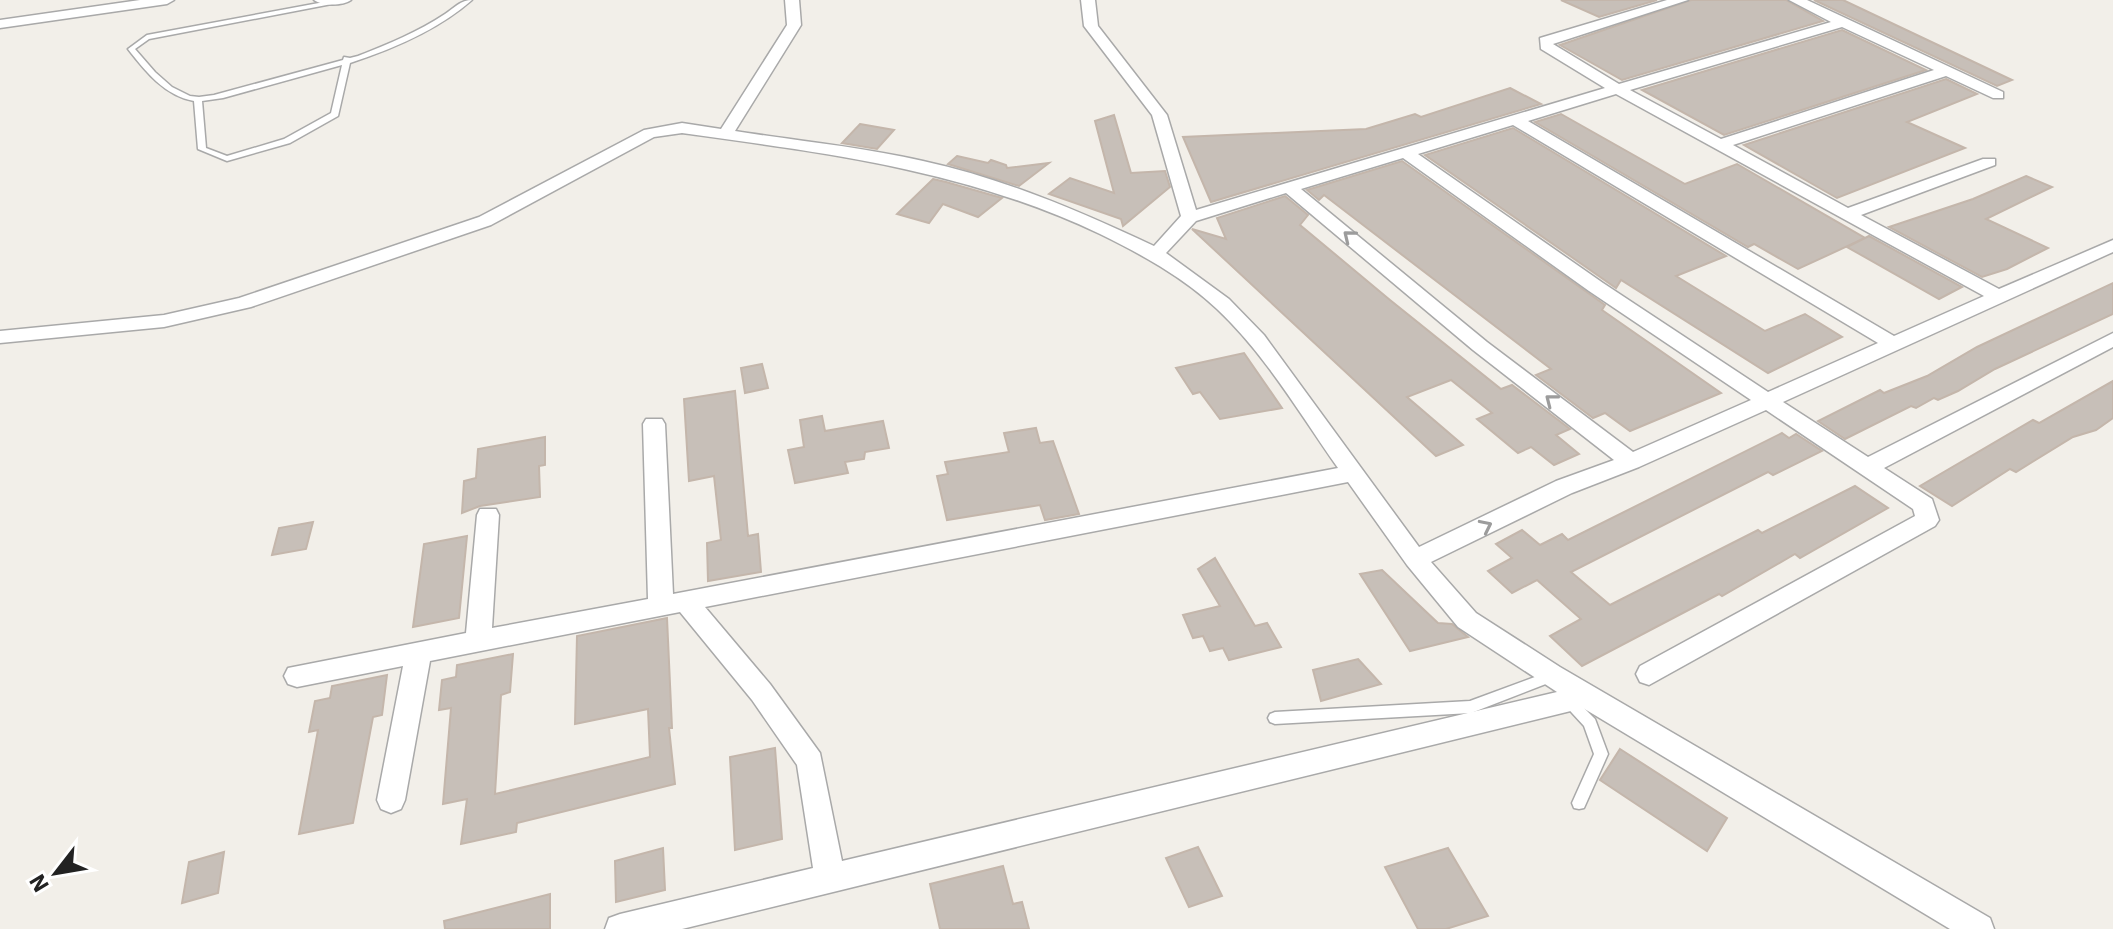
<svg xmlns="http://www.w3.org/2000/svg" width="2113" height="929" font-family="'IBM Plex Sans',sans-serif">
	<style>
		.building { fill: #c7bfb8; stroke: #c4b6ab; stroke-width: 2 }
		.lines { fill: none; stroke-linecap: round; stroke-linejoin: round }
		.lane-casing { stroke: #a9a9a9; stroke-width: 3 }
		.street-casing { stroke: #a9a9a9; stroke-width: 3 }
		.lane { fill: #fff; fill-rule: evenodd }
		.street { fill: #fff; fill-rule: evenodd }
		.oneway { stroke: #9c9c9c }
	</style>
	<rect width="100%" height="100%" fill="#f2efe9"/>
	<!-- building -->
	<g class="building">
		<polygon points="1561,0 1657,0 1599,17"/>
		<polygon points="1691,0 1786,0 1823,21 1622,80 1560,45"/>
		<polygon points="1814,0 1843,0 2012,80 1997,86"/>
		<polygon points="1842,30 1926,70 1724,135 1642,90"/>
		<polygon points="1946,79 1977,94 1907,122 1965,148 1837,198 1744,145"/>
		<polygon points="1510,88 1541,104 1211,202 1183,137 1366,129 1415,114 1421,117"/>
		<polygon points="1561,114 1685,184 1737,164 1865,238 1798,269 1754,244 1748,247 1535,122"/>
		<polygon points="1114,115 1131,173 1165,171 1170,187 1123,226 1121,219 1049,194 1070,178 1114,193 1095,121"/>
		<polygon points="860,124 894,130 877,149 842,143"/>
		<polygon points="1513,128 1726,256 1676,276 1765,331 1805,314 1842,337 1768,373 1621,280 1616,288 1425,155"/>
		<polygon points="957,156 988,163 991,160 1006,165 1007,168 1049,163 1019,186 948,164"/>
		<polygon points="1402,161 1605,305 1602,310 1721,393 1630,431 1605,413 1593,418 1536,375 1551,369 1324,195 1319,200 1307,190"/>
		<polygon points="2026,176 2052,187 1986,219 2048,248 2007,269 1982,277 1889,227 1973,199"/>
		<polygon points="933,179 946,182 1002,198 978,217 943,204 929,223 897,214"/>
		<polygon points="1285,196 1308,215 1300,225 1390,300 1501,389 1512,385 1570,429 1556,435 1579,454 1554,465 1531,447 1518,453 1477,419 1492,413 1451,380 1407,397 1463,445 1436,456 1192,229 1226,239 1217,218"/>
		<polygon points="1869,236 1962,287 1939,299 1847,247"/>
		<polygon points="2113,283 2113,314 1995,369 1958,391 1938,400 1934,398 1916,408 1911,406 1845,439 1818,421 1880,390 1884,393 1927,376 1977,347"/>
		<polygon points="1244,353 1282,408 1220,419 1200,392 1193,394 1176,368"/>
		<polygon points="762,364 768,388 745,393 741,368"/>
		<polygon points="2113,381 2113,418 2096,430 2073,437 2016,472 2010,469 1952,506 1920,486 2033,420 2039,423"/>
		<polygon points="735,391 748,536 758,534 761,572 708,581 707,543 721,540 714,476 689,481 684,399"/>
		<polygon points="822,416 825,431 883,421 889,448 865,452 864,459 845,462 848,473 795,483 788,450 804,447 800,420"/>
		<polygon points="1036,428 1040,443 1053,441 1079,514 1045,520 1040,505 947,520 937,476 948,474 945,462 1009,452 1004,433"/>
		<polygon points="1782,433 1789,438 1796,434 1822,451 1773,475 1768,472 1571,572 1610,605 1758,530 1762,533 1855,486 1888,508 1800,558 1795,554 1722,596 1719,594 1582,666 1550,636 1581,619 1537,580 1512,593 1488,571 1512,558 1496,544 1522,530 1540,545 1562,534 1568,540"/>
		<polygon points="545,437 545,465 539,466 540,497 480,506 462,513 464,481 476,478 478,449"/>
		<polygon points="313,522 306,549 272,555 279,528"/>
		<polygon points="467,536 459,618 413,627 424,544"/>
		<polygon points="1215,558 1255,626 1267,623 1281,647 1229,660 1223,648 1210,651 1203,636 1193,638 1183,615 1220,606 1198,569"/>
		<polygon points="1382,570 1438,623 1452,624 1468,637 1410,651 1360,574"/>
		<polygon points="667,618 672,728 669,728 675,784 517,823 516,832 461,844 467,799 443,804 451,708 439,710 442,680 456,677 457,665 513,654 510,692 501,695 495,794 650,757 648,709 575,724 577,636"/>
		<polygon points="1358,659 1381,684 1321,701 1313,670"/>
		<polygon points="387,675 382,715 373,717 353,823 299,834 318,730 309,732 315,701 330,698 332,686"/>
		<polygon points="775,748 782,839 735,850 730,757"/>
		<polygon points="1620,749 1727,818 1707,851 1600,780"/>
		<polygon points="1198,847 1222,896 1189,907 1166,858"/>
		<polygon points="663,848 665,890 616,902 615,861"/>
		<polygon points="1448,848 1488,916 1446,929 1418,929 1385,867"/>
		<polygon points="224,852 218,893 182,903 189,862"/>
		<polygon points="1003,866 1013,904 1022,902 1029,929 940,929 930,884"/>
		<polygon points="550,894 550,929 445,929 444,921"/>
	</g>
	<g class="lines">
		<!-- lane casing -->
		<g class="lane-casing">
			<g id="lane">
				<path d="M335 0 338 2 337 3 149 39 135 49 155 72 172 87 190 96 199 97 214 95 343 60 344 57 350 58 358 56C388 44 418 32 445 14 454 8 461 0 472 0 438 30 393 49 350 63L338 116 290 143 227 161 198 149 194 101C165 96 145 71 128 49L147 35ZM342 65 331 113 284 139 227 156 206 148 202 101 223 98Z"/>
				<polygon points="1551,671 1556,672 1558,676 1556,680 1471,713 1275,724 1270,722 1268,718 1270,714 1275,712 1470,701"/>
				<polygon points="1568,695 1573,697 1595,719 1608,754 1584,808 1579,809 1574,808 1572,803 1594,754 1584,726 1561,701 1563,697"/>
			</g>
		</g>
		<!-- street casing -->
		<g class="street-casing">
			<g id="street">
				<polygon points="140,0 174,0 167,4 0,28 0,20"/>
				<path d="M314 0H351C343 6 322 6 314 0Z"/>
				<path d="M785 0H799L801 25 735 131C797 141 862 147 923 161 1005 179 1079 211 1154 246L1181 216 1152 115 1084 26 1081 0H1095L1098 26 1167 115 1196 210 1605 88 1541 49 1540 38 1667 0H1688L1553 44 1619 84 1831 22 1789 0H1807L2003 92V98H1993L1946 76 1733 145 1848 208 1983 159H1995V165L1861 215 1999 289 2113 240V252L1783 402 1868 457 2113 333V347L1884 468 1932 499 1939 520 1935 526 1649 685 1640 682 1636 674 1640 666 1915 516 1913 509 1766 410 1639 467 1572 493 1431 562 1476 613 1560 667 1990 918 1994 929H1950L1583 708 682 929H605L609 918 620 914 813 868 797 765 752 700 680 612 430 661 405 800 401 809 391 813 381 809 377 800 403 666 297 687 288 684 284 676 288 668 466 633 477 515 480 509H496L499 515 492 628 648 599 643 424 646 419H662L665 424 673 594 1338 468C1300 414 1265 354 1217 309 1183 277 1141 254 1100 234 966 170 827 153 682 133L654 137 491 225 251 307 164 327 0 343V331L164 315 239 298 479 217 644 130 682 123 721 129 787 25ZM1842 27 1934 70 1721 139 1630 90ZM1616 94 1984 296 1894 336 1528 121ZM1513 125 1878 343 1768 392 1603 283 1418 154ZM1403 158 1589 291 1751 400 1633 452 1487 342 1301 189ZM1286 193 1473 350 1614 460 1556 481 1419 547 1264 335 1229 299 1166 253 1196 221ZM1348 482 1407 565 1458 627 1557 692 842 861 820 753 770 684 705 607Z"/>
			</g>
		</g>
		<!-- lane -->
		<use href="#lane" class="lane"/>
		<!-- street -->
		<use href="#street" class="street"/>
	</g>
	<!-- one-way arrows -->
	<defs><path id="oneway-chevron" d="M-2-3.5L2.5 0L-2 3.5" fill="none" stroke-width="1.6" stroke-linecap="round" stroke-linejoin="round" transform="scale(2)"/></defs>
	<g class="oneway">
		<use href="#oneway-chevron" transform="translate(1349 236) rotate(-141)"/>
		<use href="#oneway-chevron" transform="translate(1551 400) rotate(-142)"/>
		<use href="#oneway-chevron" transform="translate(1486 526) rotate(-26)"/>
	</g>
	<!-- north arrow -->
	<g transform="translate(56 873) rotate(239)" stroke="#ffffff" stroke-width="6" paint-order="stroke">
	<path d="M0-6L14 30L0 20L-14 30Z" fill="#222222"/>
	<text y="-12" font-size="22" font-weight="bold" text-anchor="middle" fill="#222222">N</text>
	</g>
</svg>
